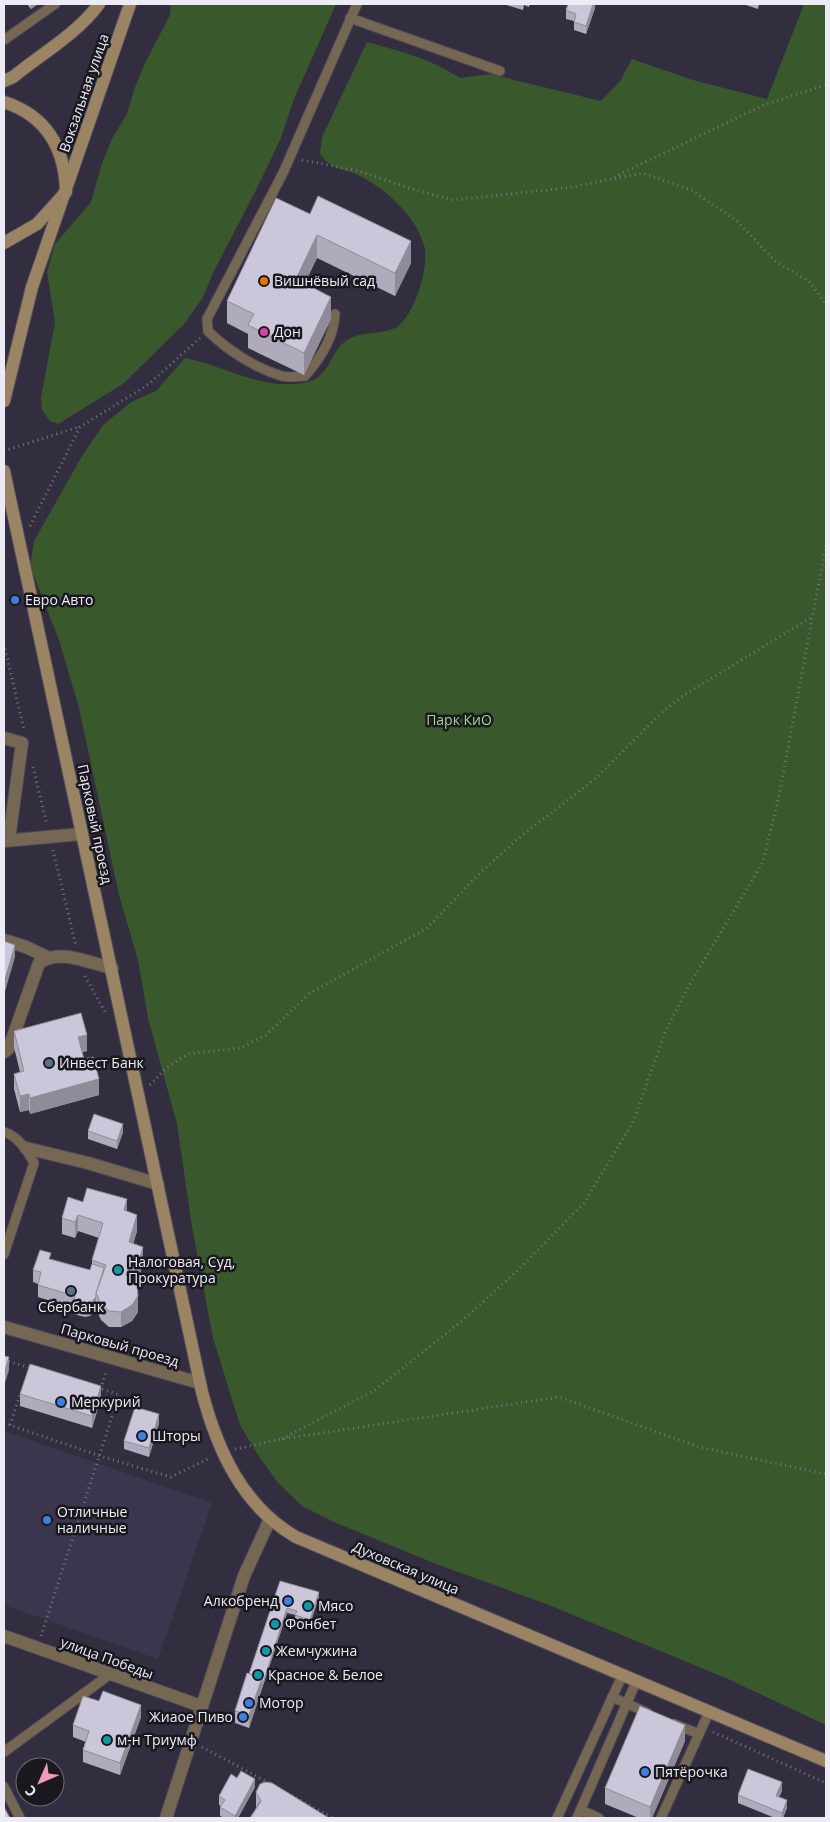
<svg xmlns="http://www.w3.org/2000/svg" width="830" height="1822" font-family="'Open Sans',sans-serif">
	<style>
		.built { fill: #3b364d }
		.green { fill: #39582c }
		.lines { fill: none; stroke-linecap: round; stroke-linejoin: round }
		.lane-casing { stroke: #504c5c; stroke-width: 11 }
		.street-casing { stroke: #504c5c; stroke-width: 14 }
		.secondary-casing { stroke: #504c5c; stroke-width: 14 }
		.path { stroke: #777382; stroke-width: 3; stroke-dasharray: 1 4; stroke-linecap: butt }
		.lane { stroke: #756752; stroke-width: 9 }
		.street { stroke: #756752; stroke-width: 12 }
		.secondary { stroke: #9b8463; stroke-width: 12 }
		.wall { fill: #afaabc }
		.shaded-wall { fill: #8f8b99 }
		.building { fill: #ccc6db; stroke: #8f8b99 }
		.food-dot { fill: #e8710a; stroke: #19181f; stroke-width: 2 }
		.hotel-dot { fill: #d1479c; stroke: #19181f; stroke-width: 2 }
		.shop-dot { fill: #3f7fe0; stroke: #19181f; stroke-width: 2 }
		.service-dot { fill: #5c6f8a; stroke: #19181f; stroke-width: 2 }
		.culture-dot { fill: #0f9aa8; stroke: #19181f; stroke-width: 2 }
		.labels { text-anchor: middle; stroke-width: 5; stroke-linejoin: round; paint-order: stroke }
		.street-label { font-size: 14px; fill: #edebf6; stroke: #19181f }
		.poi-label { font-size: 14px; fill: #edebf6; stroke: #19181f; text-anchor: start }
		.park-label { font-size: 14px; fill: #a3d58e; stroke: #19181f }
	</style>
	<rect width="100%" height="100%" fill="#322e3f"/>
	<!-- built -->
	<polygon class="built" points="4,1431 212,1503 158,1659 4,1605"/>
	<!-- green -->
	<g class="green">
		<polygon points="171,4 336,4 294,99 281,138 257,188 213,273 203,297 185,323 123,384 58,424 50,421 42,410 41,397 55,323 47,272 55,244 91,202 102,163 113,137 127,114 135,87 145,63 170,15"/>
		<path d="M804 4H826V1725L728 1679 549 1605 436 1564 334 1522 302 1506 278 1483 258 1455 240 1425 213 1338 192 1227 177 1124 148 1018 138 960 119 895 79 708 59 640 30 566 34 541 82 456 103 425 131 402 156 391 185 358C224 366 263 390 303 383 331 379 328 353 347 340 361 331 379 335 395 328 414 318 430 266 424 245 415 215 385 188 358 175 342 168 331 170 320 154L322 137 367 42C402 52 429 58 460 78L490 74 601 101 620 81 632 59 693 80 767 99Z"/>
	</g>
	<g class="lines">
		<!-- lane casing -->
		<g class="lane-casing">
			<g id="lane">
				<polyline points="350,18 500,71"/>
				<polyline points="4,40 55,4"/>
				<path d="M335 314C334 337 320 359 305 376 298 376 288 378 282 376 255 368 227 350 208 331L207 319 283 173 357 4"/>
				<path d="M4 1132C18 1136 27 1150 34 1163L4 1254"/>
				<polyline points="612,1697 648,1713"/>
				<polyline points="674,1724 699,1734"/>
				<polyline points="4,1752 109,1675"/>
				<polyline points="4,1787 20,1818"/>
				<polyline points="581,1810 599,1818"/>
				<polyline points="557,1818 622,1676"/>
				<polyline points="577,1818 636,1682"/>
				<polyline points="661,1818 709,1712"/>
			</g>
		</g>
		<!-- street casing -->
		<g class="street-casing">
			<g id="street">
				<polyline points="4,738 22,743 9,839"/>
				<polyline points="4,841 81,834"/>
				<polyline points="4,940 26,947 47,957"/>
				<path d="M4 1052 9 1048 39 963C60 948 89 963 112 968"/>
				<polyline points="26,1148 88,1163 158,1184"/>
				<polyline points="4,1327 200,1383"/>
				<polyline points="4,1636 201,1706"/>
				<polyline points="166,1818 244,1576 270,1519"/>
			</g>
		</g>
		<!-- secondary casing -->
		<g class="secondary-casing">
			<g id="secondary">
				<path d="M4 81 13 77C41 54 78 33 99 4"/>
				<path d="M4 102C47 116 65 149 66 192L37 224 4 243"/>
				<polyline points="4,401 32,287 130,4"/>
				<path d="M4 471 202 1392C217 1449 242 1506 296 1537L826 1761"/>
			</g>
		</g>
		<!-- path -->
		<g class="path">
			<polyline points="302,160 359,171 409,188 453,200 566,188 643,173 691,190 736,220 776,262 809,281 826,304"/>
			<polyline points="614,177 764,105 826,85"/>
			<polyline points="4,451 79,427"/>
			<polyline points="30,526 80,427 149,384 200,338"/>
			<polyline points="4,644 24,730"/>
			<polyline points="33,767 47,825"/>
			<polyline points="53,850 76,946"/>
			<polyline points="85,976 105,1012"/>
			<polyline points="150,1085 165,1069 188,1054 240,1048 266,1035 310,993 426,929 482,871 525,833 594,780 659,715 684,695 812,617"/>
			<polyline points="4,1360 31,1368"/>
			<polyline points="101,1389 106,1370"/>
			<polyline points="4,1423 100,1456 171,1477 210,1458"/>
			<polyline points="10,1425 21,1392"/>
			<polyline points="282,1439 375,1390 463,1320 518,1270 584,1203 633,1122 666,1030 688,987 763,862 779,796 826,545"/>
			<polyline points="235,1449 282,1439 559,1397 699,1447 826,1474"/>
			<polyline points="41,1636 119,1395 99,1388"/>
			<polyline points="713,1732 826,1783"/>
			<polyline points="202,1747 271,1784"/>
			<polyline points="287,1793 333,1818"/>
		</g>
		<!-- lane -->
		<use href="#lane" class="lane"/>
		<!-- street -->
		<use href="#street" class="street"/>
		<!-- secondary -->
		<use href="#secondary" class="secondary"/>
	</g>
	<!-- wall -->
	<g class="wall">
		<polygon points="27,4 38,4 31,9"/>
		<polygon points="503,4 530,4 529,7 524,5 523,10"/>
		<polygon points="595,4 595,8 586,34 574,30 574,21 566,19 566,10"/>
		<polygon points="743,4 759,4 758,9"/>
		<polygon points="276,198 411,263 395,296 317,258 304,284 331,319 304,375 248,348 248,334 227,323 227,301"/>
		<polygon points="14,1031 87,1051 82,1052 84,1059 99,1095 30,1114 29,1110 20,1112 14,1089 14,1074 20,1072 14,1047"/>
		<polygon points="88,1131 123,1132 117,1149 88,1139"/>
		<polygon points="83,1202 127,1212 137,1231 133,1244 143,1263 138,1282 133,1280 138,1312 132,1321 121,1327 109,1327 101,1320 96,1309 90,1316 85,1317 73,1314 73,1308 38,1297 38,1284 33,1282 33,1270 51,1259 90,1270 92,1264 92,1260 99,1238 78,1231 75,1238 62,1234 62,1218"/>
		<polygon points="20,1394 101,1398 92,1428 20,1406"/>
		<polygon points="159,1423 149,1457 124,1449 124,1441"/>
		<polygon points="280,1581 319,1597 310,1624 295,1619 295,1615 287,1613 249,1728 235,1723 235,1711 249,1674"/>
		<polygon points="141,1717 120,1775 83,1762 83,1750 86,1742 73,1737 73,1725"/>
		<polygon points="685,1741 652,1818 639,1818 605,1804 605,1788"/>
		<polygon points="272,1783 256,1808 256,1792"/>
		<polygon points="255,1787 238,1818 225,1818 220,1816 220,1807 221,1806 219,1805 219,1796"/>
		<polygon points="782,1791 779,1797 787,1808 783,1818 775,1818 738,1803 738,1795"/>
	</g>
	<!-- shaded-wall -->
	<g class="shaded-wall">
		<polygon points="31,4 38,4 31,9"/>
		<polygon points="593,4 595,4 595,8 586,34 586,26"/>
		<polygon points="317,235 317,258 296,302 296,279"/>
		<polygon points="411,241 411,263 395,296 395,273"/>
		<polygon points="331,297 331,319 304,375 304,353"/>
		<polygon points="15,945 15,957 4,995 4,983"/>
		<polygon points="87,1035 87,1051 78,1053 78,1037"/>
		<polygon points="99,1079 99,1095 30,1114 30,1098"/>
		<polygon points="29,1094 29,1110 20,1112 20,1096"/>
		<polygon points="123,1124 123,1132 117,1149 117,1141"/>
		<polygon points="127,1199 127,1215 124,1210"/>
		<polygon points="78,1215 78,1231 75,1238 75,1222"/>
		<polygon points="137,1215 137,1231 129,1258 129,1242"/>
		<polygon points="143,1247 143,1263 138,1282 138,1266"/>
		<polygon points="130,1263 130,1279 126,1275"/>
		<polygon points="138,1296 138,1312 132,1321 121,1327 121,1312"/>
		<polygon points="96,1297 96,1309 90,1316 90,1304"/>
		<polygon points="9,1357 9,1370 4,1386 4,1374"/>
		<polygon points="101,1386 101,1398 92,1428 92,1416"/>
		<polygon points="159,1414 159,1423 149,1457 149,1448"/>
		<polygon points="319,1592 319,1597 310,1624 310,1620"/>
		<polygon points="287,1608 287,1613 249,1728 249,1715 262,1678"/>
		<polygon points="141,1705 141,1717 120,1775 120,1763"/>
		<polygon points="685,1725 685,1741 652,1818 650,1818 650,1807"/>
		<polygon points="255,1779 255,1787 238,1818 235,1818 235,1816"/>
		<polygon points="782,1782 782,1791 776,1804 776,1796"/>
		<polygon points="787,1800 787,1808 783,1818 782,1818 782,1813"/>
	</g>
	<!-- building -->
	<g class="building">
		<polygon points="568,4 593,4 586,26 574,22 576,14 566,10"/>
		<polygon points="318,196 411,241 395,273 317,235 296,279 331,297 304,353 248,325 254,314 227,301 276,198 310,214"/>
		<polygon points="4,941 15,945 4,983"/>
		<polygon points="81,1013 87,1035 78,1037 84,1059 93,1057 99,1079 30,1098 29,1094 20,1096 14,1074 24,1071 14,1031"/>
		<polygon points="94,1114 123,1124 117,1141 88,1131"/>
		<polygon points="87,1188 127,1199 124,1210 137,1215 129,1242 143,1247 138,1266 130,1263 126,1275 133,1279 137,1286 138,1296 132,1305 121,1312 109,1311 101,1304 96,1293 106,1265 92,1260 103,1223 78,1215 75,1222 62,1218 68,1197 83,1202"/>
		<polygon points="40,1250 51,1253 49,1259 90,1270 92,1264 104,1268 96,1293 96,1297 90,1304 85,1304 73,1302 75,1296 38,1285 41,1272 33,1270"/>
		<polygon points="4,1356 9,1357 4,1374"/>
		<polygon points="30,1364 101,1386 92,1416 20,1394"/>
		<polygon points="135,1407 159,1414 149,1448 124,1441"/>
		<polygon points="280,1581 319,1592 310,1620 295,1615 297,1611 287,1608 262,1686 262,1678 249,1674"/>
		<polygon points="247,1673 262,1678 249,1715 235,1711"/>
		<polygon points="103,1691 141,1705 120,1763 83,1750 89,1731 73,1725 83,1696 99,1701"/>
		<polygon points="640,1706 685,1725 650,1807 605,1788"/>
		<polygon points="748,1769 782,1782 776,1796 787,1800 782,1813 738,1795"/>
		<polygon points="241,1771 255,1779 235,1816 220,1807 225,1800 219,1796 231,1774 237,1778"/>
		<polygon points="265,1782 272,1783 329,1818 250,1818 261,1801 256,1792 260,1784"/>
		<polygon points="4,1807 10,1818 4,1818"/>
	</g>
	<!-- markers -->
	<circle class="food-dot" cx="264" cy="281" r="5"/>
	<circle class="hotel-dot" cx="264" cy="332" r="5"/>
	<g class="shop-dot">
		<circle cx="15" cy="600" r="5"/>
		<circle cx="61" cy="1402" r="5"/>
		<circle cx="142" cy="1436" r="5"/>
		<circle cx="47" cy="1520" r="5"/>
		<circle cx="288" cy="1601" r="5"/>
		<circle cx="249" cy="1703" r="5"/>
		<circle cx="243" cy="1717" r="5"/>
		<circle cx="645" cy="1772" r="5"/>
	</g>
	<g class="service-dot">
		<circle cx="49" cy="1063" r="5"/>
		<circle cx="71" cy="1291" r="5"/>
	</g>
	<g class="culture-dot">
		<circle cx="118" cy="1270" r="5"/>
		<circle cx="308" cy="1606" r="5"/>
		<circle cx="275" cy="1624" r="5"/>
		<circle cx="266" cy="1651" r="5"/>
		<circle cx="258" cy="1675" r="5"/>
		<circle cx="107" cy="1740" r="5"/>
	</g>
	<g class="labels">
		<!-- street labels -->
		<g class="street-label">
			<text transform="translate(84 93) rotate(-71)" y="5">Вокзальная улица</text>
			<text transform="translate(95 824) rotate(78)" y="5">Парковый проезд</text>
			<text transform="translate(120 1345) rotate(16)" y="5">Парковый проезд</text>
			<text transform="translate(406 1568) rotate(23)" y="5">Духовская улица</text>
			<text transform="translate(107 1658) rotate(20)" y="5">улица Победы</text>
		</g>
		<!-- poi labels -->
		<g class="poi-label">
			<text x="274" y="286">Вишнёвый сад</text>
			<text x="274" y="337">Дон</text>
			<text x="25" y="605">Евро Авто</text>
			<text x="59" y="1068">Инвест Банк</text>
			<text x="128" y="1267">Налоговая, Суд,<tspan x="128" dy="16">Прокуратура</tspan></text>
			<text x="71" y="1312" text-anchor="middle">Сбербанк</text>
			<text x="71" y="1407">Меркурий</text>
			<text x="152" y="1441">Шторы</text>
			<text x="57" y="1517">Отличные<tspan x="57" dy="16">наличные</tspan></text>
			<text x="278" y="1606" text-anchor="end">Алкобренд</text>
			<text x="318" y="1611">Мясо</text>
			<text x="285" y="1629">Фонбет</text>
			<text x="276" y="1656">Жемчужина</text>
			<text x="268" y="1680">Красное &amp; Белое</text>
			<text x="259" y="1708">Мотор</text>
			<text x="233" y="1722" text-anchor="end">Жиаое Пиво</text>
			<text x="117" y="1745">м-н Триумф</text>
			<text x="655" y="1777">Пятёрочка</text>
		</g>
		<!-- park labels -->
		<g class="park-label">
			<text x="459" y="725">Парк КиО</text>
		</g>
	</g>
	<!-- border -->
	<rect width="830" height="1822" fill="none" stroke="#edebf6" stroke-width="10"/>
	<!-- north arrow -->
	<g transform="translate(40 1782) rotate(225)"><circle r="24" fill="#19181f" stroke="#6e6c75"/>
	<path d="M0-4L9 19L0 12L-9 19Z" fill="#f09ab7"/>
	<text y="-8" font-size="14" font-weight="bold" text-anchor="middle" fill="#edebf6">С</text>
	</g>
</svg>
